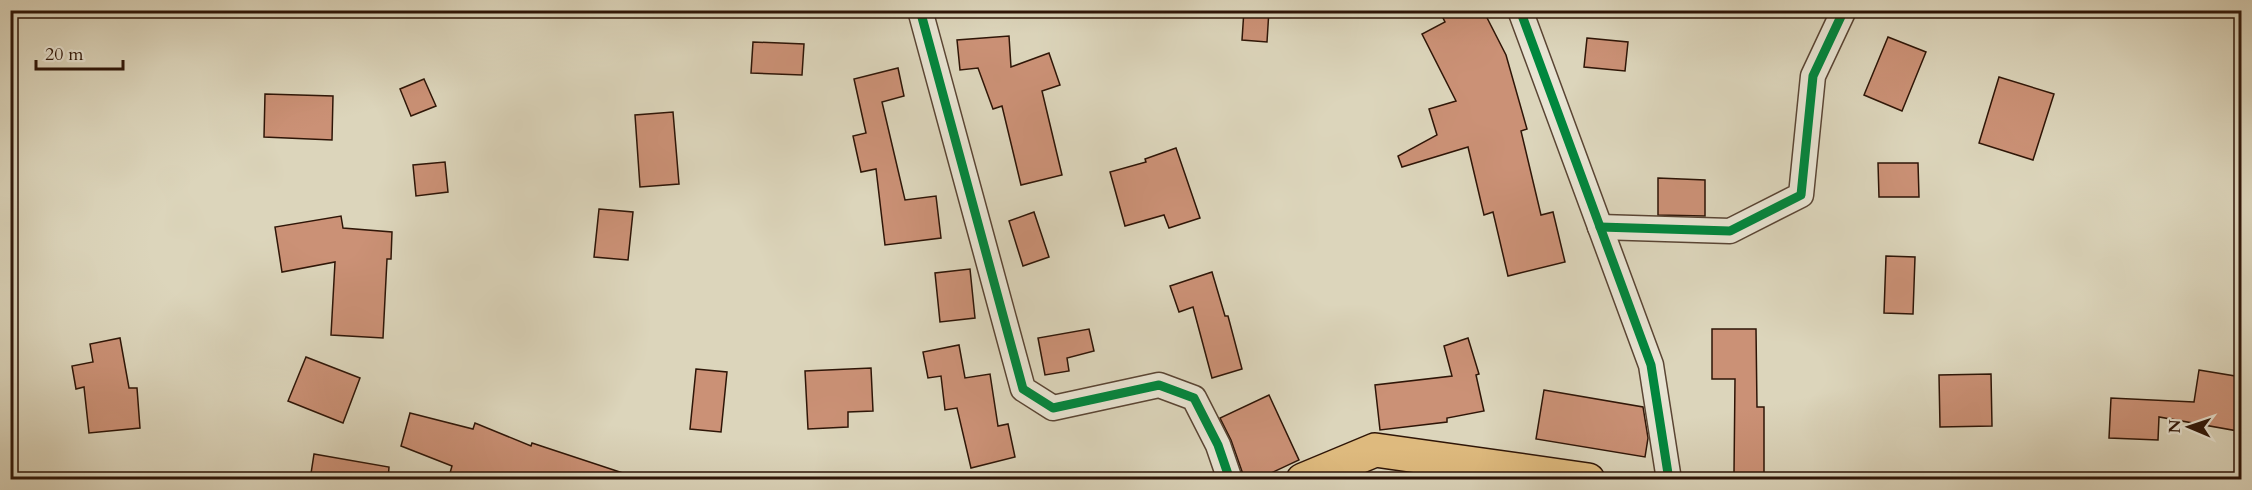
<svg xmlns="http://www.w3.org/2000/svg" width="2252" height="490" font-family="Cardo,serif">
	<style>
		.building { fill: #cb9176; stroke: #2e1507; stroke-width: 1.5 }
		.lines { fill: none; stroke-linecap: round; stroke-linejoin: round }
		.street-casing { stroke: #5a4534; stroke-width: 27 }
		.primary-casing { stroke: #2e1507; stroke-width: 36 }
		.street { stroke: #e8e4d3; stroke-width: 24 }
		.primary { stroke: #deba7e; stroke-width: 33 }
		.cycleway-casing { stroke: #e8e4d3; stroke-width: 13 }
		.cycleway { stroke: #00873e; stroke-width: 9 }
	</style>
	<rect width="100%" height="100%" fill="#dcd5bb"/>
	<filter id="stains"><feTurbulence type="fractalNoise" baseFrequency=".00333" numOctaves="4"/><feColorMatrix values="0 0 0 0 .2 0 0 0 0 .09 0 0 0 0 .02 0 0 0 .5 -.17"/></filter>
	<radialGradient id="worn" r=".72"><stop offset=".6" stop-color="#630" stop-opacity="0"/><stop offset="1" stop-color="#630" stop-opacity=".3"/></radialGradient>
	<!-- building -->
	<g class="building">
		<polygon points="1244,10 1269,10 1267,42 1242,40"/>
		<polygon points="1439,10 1483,10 1506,55 1527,129 1521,131 1541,215 1553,212 1565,262 1508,276 1493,212 1484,215 1468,147 1402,167 1398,156 1437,135 1429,109 1456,101 1422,34 1445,22"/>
		<polygon points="1009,36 1011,67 1049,53 1060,85 1042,91 1062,175 1021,185 1002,106 993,109 978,68 960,70 957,40"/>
		<polygon points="1888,37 1926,52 1902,111 1864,95"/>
		<polygon points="1587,38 1628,42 1625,71 1584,67"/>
		<polygon points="753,42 804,44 802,75 751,73"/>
		<polygon points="898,68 904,96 882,102 905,200 936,196 941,238 885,245 876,169 861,172 853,136 866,133 854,79"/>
		<polygon points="1999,77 2054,94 2033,160 1979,143"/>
		<polygon points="424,79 436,106 411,116 400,89"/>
		<polygon points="265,94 333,96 332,140 264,137"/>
		<polygon points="673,112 679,184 640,187 635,115"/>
		<polygon points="1176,148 1200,218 1169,228 1164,215 1125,226 1110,172 1146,162 1145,159"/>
		<polygon points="445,162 448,192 416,196 413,165"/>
		<polygon points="1878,163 1918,163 1919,197 1879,197"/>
		<polygon points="1658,178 1705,180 1705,216 1658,215"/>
		<polygon points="599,209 633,212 628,260 594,257"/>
		<polygon points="1034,212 1049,257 1023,266 1009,221"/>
		<polygon points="341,216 343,228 392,232 391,259 387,259 383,338 331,335 335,262 282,272 275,227"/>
		<polygon points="1886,256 1915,257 1913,314 1884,313"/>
		<polygon points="970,269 975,318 940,322 935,273"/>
		<polygon points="1212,272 1225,316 1228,316 1242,369 1212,378 1193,307 1179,312 1170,286"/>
		<polygon points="1089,329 1094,351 1067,358 1069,371 1045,375 1038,338"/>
		<polygon points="1712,329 1756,329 1757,407 1764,407 1764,473 1734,473 1735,379 1712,379"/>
		<polygon points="120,338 129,388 137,388 140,428 89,433 84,387 76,389 72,366 93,362 90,344"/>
		<polygon points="1468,338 1479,374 1476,375 1484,411 1447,418 1447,422 1380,430 1375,385 1452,376 1444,346"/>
		<polygon points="959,345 965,378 990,374 998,426 1008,424 1015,457 971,468 957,408 945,410 941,376 928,378 923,352"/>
		<polygon points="306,357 360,378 343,423 288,401"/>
		<polygon points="871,368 873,411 848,412 848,427 808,429 805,371"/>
		<polygon points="696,369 727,372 721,432 690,429"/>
		<polygon points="2199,370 2241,377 2241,408 2238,431 2159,417 2158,440 2109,438 2111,398 2194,402"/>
		<polygon points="1991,374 1992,426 1940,427 1939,375"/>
		<polygon points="1544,390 1643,407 1648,438 1645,457 1536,439"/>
		<polygon points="1269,395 1299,460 1256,480 1245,480 1231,440 1220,418"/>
		<polygon points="410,413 473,429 475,423 531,446 532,443 629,475 628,480 448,480 452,466 401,446"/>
		<polygon points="314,454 389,467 388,480 310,480"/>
	</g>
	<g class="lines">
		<!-- street casing -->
		<g class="street-casing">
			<g id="street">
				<polyline points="920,10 1023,389 1053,408 1159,385 1194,398 1218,445 1230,480"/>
				<polyline points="1520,10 1651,365 1669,480"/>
				<polyline points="1600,227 1730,231 1801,195 1813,76 1844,10"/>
			</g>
		</g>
		<!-- primary casing -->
		<g class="primary-casing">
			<polyline id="primary" points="1303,480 1375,450 1588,480"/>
		</g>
		<!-- street -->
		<use href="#street" class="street"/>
		<!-- primary -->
		<use href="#primary" class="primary"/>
		<!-- cycleway casing -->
		<g class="cycleway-casing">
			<g id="cycleway">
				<polyline points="920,10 1023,389 1053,408 1159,385 1194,398 1218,445 1230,480"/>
				<polyline points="1520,10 1651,365 1669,480"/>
				<polyline points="1600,227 1730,231 1801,195 1813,76 1844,10"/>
			</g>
		</g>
		<!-- cycleway -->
		<use href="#cycleway" class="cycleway"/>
	</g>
	<!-- margin -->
	<rect width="2252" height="490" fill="none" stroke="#dcd5bb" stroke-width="36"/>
	<rect x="12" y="12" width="2228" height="466" fill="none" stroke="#2e1507" stroke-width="3"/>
	<rect x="18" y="18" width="2216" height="454" fill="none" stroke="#2e1507" stroke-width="1.5"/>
	<!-- north arrow -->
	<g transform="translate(2189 427) rotate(272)" stroke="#e8e4d3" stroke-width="4.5" paint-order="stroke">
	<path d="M0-4.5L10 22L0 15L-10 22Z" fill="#2e1507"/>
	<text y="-9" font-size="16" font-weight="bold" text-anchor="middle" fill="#2e1507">N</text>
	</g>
	<!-- scale -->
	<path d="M36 60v9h87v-9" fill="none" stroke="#2e1507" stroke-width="3"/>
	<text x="45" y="60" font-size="18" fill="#2e1507" stroke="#e8e4d3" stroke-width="4.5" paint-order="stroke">20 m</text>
	<rect width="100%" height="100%" filter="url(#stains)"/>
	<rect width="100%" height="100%" fill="url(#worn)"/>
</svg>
